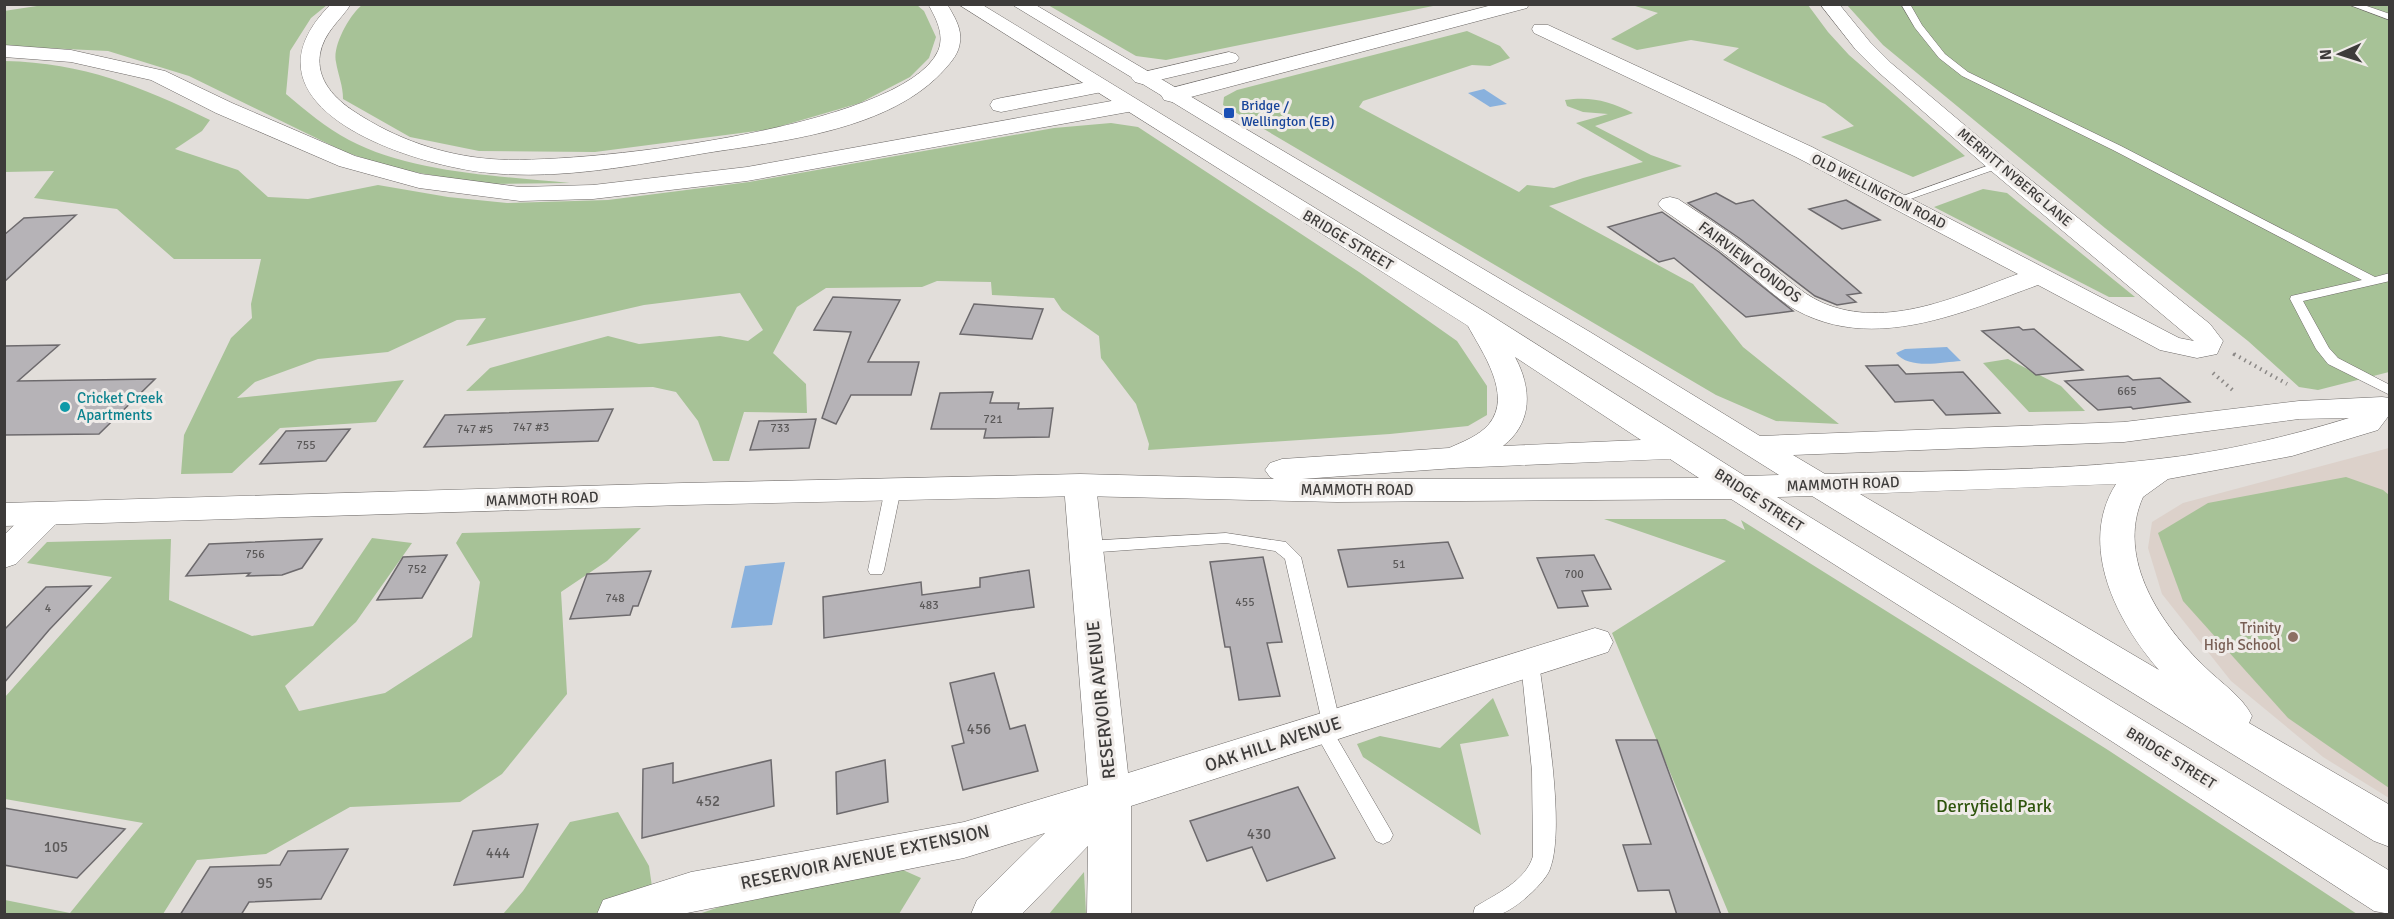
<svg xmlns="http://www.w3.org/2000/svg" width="2394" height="919" font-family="Signika,sans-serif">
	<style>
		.built { fill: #dcd1ca }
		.green { fill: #a7c297 }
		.water { fill: #89b1dd }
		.building { fill: #b6b3b7; stroke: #6d6a6d; stroke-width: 1.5 }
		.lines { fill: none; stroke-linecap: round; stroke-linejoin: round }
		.service-casing { stroke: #6d6967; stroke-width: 1 }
		.minor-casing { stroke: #6d6967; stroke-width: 1 }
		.tertiary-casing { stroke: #6d6967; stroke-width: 1 }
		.secondary-casing { stroke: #6d6967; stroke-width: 1 }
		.motorway-casing { stroke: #6d6967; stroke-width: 1 }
		.path-far1 { stroke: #8b8886; stroke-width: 3; stroke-dasharray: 1.5 4; stroke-linecap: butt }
		.path { stroke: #8b8886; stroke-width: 4; stroke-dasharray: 1.5 4.5; stroke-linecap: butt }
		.service { fill: #fff; fill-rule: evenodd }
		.minor { fill: #fff; fill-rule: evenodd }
		.tertiary { fill: #fff; fill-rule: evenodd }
		.secondary { fill: #fff; fill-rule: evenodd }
		.motorway { fill: #fff; fill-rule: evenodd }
		.transit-dot { fill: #1a4fb4; stroke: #efebe8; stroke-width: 2 }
		.culture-dot { fill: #0f9aa8; stroke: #efebe8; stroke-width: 2 }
		.education-dot { fill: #8d6e63; stroke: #efebe8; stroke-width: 2 }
		.labels { text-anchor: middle; stroke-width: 6; stroke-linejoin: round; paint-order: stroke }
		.number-label { font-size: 12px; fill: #5b5959 }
		.far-transit-label { font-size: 14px; fill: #164399; stroke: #efebe8; text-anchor: start }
		.far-street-label { font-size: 14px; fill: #3d3b3a; stroke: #efebe8 }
		.street-label { font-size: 15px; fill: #3d3b3a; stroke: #efebe8 }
		.culture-label { font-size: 15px; fill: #0d838f; stroke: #efebe8; text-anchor: start }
		.education-label { font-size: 15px; fill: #785e54; stroke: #efebe8; text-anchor: end }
		.near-number-label { font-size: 15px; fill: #5b5959 }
		.near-street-label { font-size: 18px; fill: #3d3b3a; stroke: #efebe8 }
		.near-park-label { font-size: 18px; fill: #2e540c; stroke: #efebe8 }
	</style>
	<rect width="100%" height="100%" fill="#e2deda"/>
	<!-- built -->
	<polygon class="built" points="2389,448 2389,798 2323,757 2231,681 2162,594 2148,548 2152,522 2183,503"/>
	<!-- green -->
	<g class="green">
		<path d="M50 4 327 5 311 18 290 51 286 94C306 111 325 127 349 140 411 173 500 176 570 183L484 184 396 169 345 152 189 76 108 51 5 46 4 11Z"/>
		<path d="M363 4 917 5 924 11 936 37 929 58 910 77 860 103 771 129 595 152 479 151 410 137 343 99C343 85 338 75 336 62 332 46 350 14 363 4Z"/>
		<polygon points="1048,5 1438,5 1166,60 1136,56"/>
		<polygon points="1632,5 1808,5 1828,32 1849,55 1965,156 1913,177 1821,137 1854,126 1825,104 1723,60 1739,48 1691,40 1637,50 1611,39 1658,13"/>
		<polygon points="1847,5 2389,5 2389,372 2318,390 2299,387 2248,341 2105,228 1883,45"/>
		<path d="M1467 31 1500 46 1510 58 1490 66 1472 65 1363 101 1359 107 1519 192 1527 185 1554 188 1583 178 1643 162 1576 123 1608 114 1583 112 1567 106 1565 100C1590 96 1610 101 1633 113L1595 126 1651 155 1682 166 1549 206 1693 284 1743 347 1839 424 1776 421 1716 395 1223 105 1224 97 1237 90Z"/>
		<path d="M5 61C84 63 140 86 210 120L202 131 175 149 238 170 268 197 308 199 378 185 448 197 507 203 608 200 749 182 1054 128 1111 123 1138 127 1359 272 1457 341 1487 386V415L1468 426 1390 434 1148 450 1149 444 1136 404 1101 358 1099 336 1062 310 1054 298 992 295 991 282 937 281 922 287 826 288 797 307 773 353 806 384 807 413 744 412 729 461H713L698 421 676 392 653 387 466 391 490 368 608 336 639 344 720 336 748 341 763 330 740 293 644 305 466 346 486 318 457 320 388 352 318 359 255 382 237 398 404 380 376 422 280 428 232 473 181 474 184 435 231 338 252 318 251 304 261 259H174L117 209 34 198 54 171 5 172Z"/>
		<polygon points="1983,189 2007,193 2135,297 2109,297 1934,207"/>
		<polygon points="2008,359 2061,386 2085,411 2029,412 1983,363"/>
		<polygon points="2346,477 2383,490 2389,495 2389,788 2288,718 2183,601 2158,533 2208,503"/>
		<polygon points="1604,519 1725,519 1745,530 1741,520 2108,750 2357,914 1729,914 1612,633 1726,561"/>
		<polygon points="641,528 607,561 561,592 567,694 502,774 460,802 350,807 266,854 197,860 163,914 5,914 5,900 70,913 143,823 5,799 5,697 112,577 27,563 47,542 171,539 169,600 252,636 313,626 372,538 412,543 356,622 285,686 299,711 385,693 472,637 480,582 456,543 462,533"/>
		<polygon points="1493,698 1509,736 1460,744 1481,835 1363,757 1357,744 1380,736 1440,748"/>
		<polygon points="618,812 649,866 656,914 503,914 523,891 570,822"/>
		<polygon points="894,866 921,878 899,914 699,914 751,896"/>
		<polygon points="1084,872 1086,914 1049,914"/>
	</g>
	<!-- water -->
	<g class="water">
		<polygon points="1484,89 1507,104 1490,107 1468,93"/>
		<path d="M1947 347 1961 361C1942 362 1909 370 1896 353L1905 349Z"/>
		<polygon points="785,562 772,625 731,628 745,566"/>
	</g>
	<!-- building -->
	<g class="building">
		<polygon points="1716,193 1736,204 1753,200 1861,293 1847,295 1856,302 1837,305 1815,296 1739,238 1688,203"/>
		<polygon points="1846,200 1880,220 1842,229 1809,209"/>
		<polygon points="1662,212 1719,252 1793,311 1746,317 1674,258 1659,262 1608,227"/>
		<polygon points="76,215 4,282 4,235 24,218"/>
		<polygon points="833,297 900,300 868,362 919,362 911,395 851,395 836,424 822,418 851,332 814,330"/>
		<polygon points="974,304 1043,309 1032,339 960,334"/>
		<polygon points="2019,327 2023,330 2034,329 2083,370 2036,375 1982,331"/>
		<polygon points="59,345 18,381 155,379 99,434 4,435 4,346"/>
		<polygon points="1898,365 1906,374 1963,372 2000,413 1946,415 1933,400 1895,402 1866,366"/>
		<polygon points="2128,376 2133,380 2160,378 2190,402 2133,409 2131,407 2098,410 2065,381"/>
		<polygon points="993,392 990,403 1019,403 1018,409 1053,408 1049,437 984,438 986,429 931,429 940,393"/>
		<polygon points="613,409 598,441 424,447 445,415"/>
		<polygon points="816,419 809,448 750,450 759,421"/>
		<polygon points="350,429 326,461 260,464 286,431"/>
		<polygon points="322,539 302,568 282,575 247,576 250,573 186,576 209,544"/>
		<polygon points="1448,542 1463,578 1348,587 1338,550"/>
		<polygon points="447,555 422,598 377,600 403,557"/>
		<polygon points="1594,555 1611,589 1582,591 1588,606 1558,608 1537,558"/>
		<polygon points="1263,557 1282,642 1267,643 1280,696 1239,700 1230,647 1225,647 1210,562"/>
		<polygon points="1029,570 1034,607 824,638 823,597 921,582 922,595 980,587 980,578"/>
		<polygon points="651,571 638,606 633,606 630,615 570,619 587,574"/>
		<polygon points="91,586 49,630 4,683 4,630 46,587"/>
		<polygon points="994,673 1010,729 1025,725 1038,771 963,790 952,746 964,743 950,683"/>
		<polygon points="1616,740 1657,740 1721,915 1677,915 1669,890 1638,891 1623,845 1651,844"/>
		<polygon points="771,760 774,806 642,838 643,769 673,763 673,783"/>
		<polygon points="885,760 888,802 837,814 836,772"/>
		<polygon points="1298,787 1335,858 1267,881 1252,847 1207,861 1190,821"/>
		<polygon points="4,808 125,829 77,878 4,865"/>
		<polygon points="538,824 523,877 454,885 473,831"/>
		<polygon points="348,849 321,899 249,902 241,915 180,915 210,867 280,865 288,851"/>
	</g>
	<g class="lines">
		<!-- service casing -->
		<g class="service-casing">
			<g id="service">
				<polygon points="1901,4 1910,4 1922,25 1945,54 1968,72 2121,146 2375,277 2390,273 2390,281 2303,301 2329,348 2338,358 2390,385 2390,395 2328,364 2316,349 2290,299 2291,296 2362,280 2113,150 1962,76 1939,58 1915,28"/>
				<polygon points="2347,4 2361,4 2390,14 2390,20"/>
				<polygon points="1998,162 2002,163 2002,167 1902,202 1894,202 1892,200"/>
				<polygon points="893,484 901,489 884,570 882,574 870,574 868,570 885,489"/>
				<polygon points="1226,533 1286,542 1301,557 1341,726 1339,731 1334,733 1390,829 1393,835 1390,841 1383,844 1376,841 1313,729 1315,724 1322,722 1285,559 1275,551 1226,543 1086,553 1080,551 1078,547 1080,543 1086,541"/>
				<path d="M1530 656 1536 658 1539 663C1545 710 1566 827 1550 869 1545 883 1515 910 1500 914 1492 917 1481 914 1473 914L1475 907C1496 894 1526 881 1533 856L1532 771 1521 663 1524 658Z"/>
			</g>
		</g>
		<!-- minor casing -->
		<g class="minor-casing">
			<g id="minor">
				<path d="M1820 4H1839L1870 42 1891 63 2006 160 2210 324 2223 341 2217 354 2197 358 2160 350 2038 285C1963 312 1874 353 1796 310 1775 298 1758 280 1739 265 1714 245 1688 227 1662 209L1658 204 1662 199 1670 197 1678 199C1705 217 1732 234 1757 254 1779 271 1798 292 1823 303 1887 330 1958 296 2018 274L1796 157 1534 33 1532 29 1534 25H1548L1812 147 2179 338 2194 341 1990 170 1877 71 1856 50Z"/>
				<polygon points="1080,475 1091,478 1096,485 1128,773 1595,628 1608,632 1613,642 1608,652 1131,806 1131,914 1087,914 1088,846 1022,914 971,914 977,900 1045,833 964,858 682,914 597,914 603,900 691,872 964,822 1088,785 1064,485 1069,478"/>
				<polygon points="46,503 58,506 63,514 58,522 16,564 4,568 4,535 34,506"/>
			</g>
		</g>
		<!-- tertiary casing -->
		<g class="tertiary-casing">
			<g id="tertiary">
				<polygon points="1496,4 1529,4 1527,8 1172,102 1164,100 1161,95 1164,90"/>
				<polygon points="1229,52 1236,54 1239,58 1236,62 1142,84 1135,82 1131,78 1135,74"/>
			</g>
		</g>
		<!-- secondary casing -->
		<g class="secondary-casing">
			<path id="secondary" d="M958 4H981L1487 313 1745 476 1779 475 1570 344 1011 4H1034L1590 332 1760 436 2124 422 2299 401 2382 397 2390 398V414L2378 430 2292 456 2168 479 2143 497C2115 559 2162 626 2205 667 2221 683 2242 696 2252 716L2249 723 2390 805V847L2374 841 1812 496 1777 497 2390 871V914L2374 911 2020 682 1731 499 1337 502 1080 496 683 505 4 526V503L683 483 1080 474 1274 479 1270 477 1265 470 1270 463 1282 459 1449 448C1462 442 1479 436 1489 424 1513 395 1482 352 1468 326ZM1515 357 1641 440 1503 446C1533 423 1532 388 1515 357ZM2349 418C2287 437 2223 452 2158 459 2049 472 1935 470 1825 474L1793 455 2124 442 2299 419ZM1670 459 1699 478 1302 479 1455 468ZM2116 484C2077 545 2117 622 2159 670L1860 494Z"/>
		</g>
		<!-- motorway casing -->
		<g class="motorway-casing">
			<g id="motorway">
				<path d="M331 4H351C340 21 324 32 320 54 316 80 335 99 355 112 396 139 442 155 491 159 570 166 903 129 938 51 945 35 936 18 928 4H947C954 16 962 28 960 42 959 53 952 61 945 69 891 130 783 141 706 153 636 165 562 180 490 173 413 166 228 107 331 4Z"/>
				<polygon points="4,45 71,50 165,71 232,103 355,156 421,174 520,187 593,185 747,167 1128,98 1136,100 1139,105 1136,110 1128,112 747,181 593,199 520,201 419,188 339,166 216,113 151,80 71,62 4,57"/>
				<polygon points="1099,80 1107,81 1110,86 1107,91 1001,112 993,110 990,105 993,100 1001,98"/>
			</g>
		</g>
		<!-- path-far1 -->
		<polyline class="path-far1" points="2233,354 2236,356"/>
		<!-- path -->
		<g class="path">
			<polyline points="2234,354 2287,384"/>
			<polyline points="2213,373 2235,392"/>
		</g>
		<!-- service -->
		<use href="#service" class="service"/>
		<!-- minor -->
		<use href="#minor" class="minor"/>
		<!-- tertiary -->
		<use href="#tertiary" class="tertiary"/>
		<!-- secondary -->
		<use href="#secondary" class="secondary"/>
		<!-- motorway -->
		<use href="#motorway" class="motorway"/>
	</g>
	<!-- markers -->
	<rect class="transit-dot" x="1223" y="107" width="12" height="12" rx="3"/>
	<circle class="culture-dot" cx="65" cy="407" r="6"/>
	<circle class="education-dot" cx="2293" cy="637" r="6"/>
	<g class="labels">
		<!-- number labels -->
		<g class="number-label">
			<text x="2127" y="395">665</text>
			<text x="993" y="423">721</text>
			<text x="531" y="431">747 #3</text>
			<text x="780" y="432">733</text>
			<text x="475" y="433">747 #5</text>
			<text x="306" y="449">755</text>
			<text x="255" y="558">756</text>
			<text x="1399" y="568">51</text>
			<text x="417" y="573">752</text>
			<text x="1574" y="578">700</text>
			<text x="615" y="602">748</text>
			<text x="1245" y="606">455</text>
			<text x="929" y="609">483</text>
			<text x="48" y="612">4</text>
		</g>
		<!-- far-transit labels -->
		<g class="far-transit-label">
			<text x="1241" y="110">Bridge /<tspan x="1241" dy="16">Wellington (EB)</tspan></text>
		</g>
		<!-- far-street labels -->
		<g class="far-street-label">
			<text transform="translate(2015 177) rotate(40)" y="5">MERRITT NYBERG LANE</text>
			<text transform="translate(1879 191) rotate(27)" y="5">OLD WELLINGTON ROAD</text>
		</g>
		<!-- street labels -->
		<g class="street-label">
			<text transform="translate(1348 240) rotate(31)" y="5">BRIDGE STREET</text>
			<text transform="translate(1750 262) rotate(37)" y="5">FAIRVIEW CONDOS</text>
			<text transform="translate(1843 484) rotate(-2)" y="5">MAMMOTH ROAD</text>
			<text x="1357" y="495">MAMMOTH ROAD</text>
			<text transform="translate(542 499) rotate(-2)" y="5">MAMMOTH ROAD</text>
			<text transform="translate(1759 500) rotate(33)" y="5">BRIDGE STREET</text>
			<text transform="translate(2171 758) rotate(32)" y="5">BRIDGE STREET</text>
		</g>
		<!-- culture labels -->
		<g class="culture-label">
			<text x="77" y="403">Cricket Creek<tspan x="77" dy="17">Apartments</tspan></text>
		</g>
		<!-- education labels -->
		<g class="education-label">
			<text x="2281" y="633">Trinity<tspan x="2281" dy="17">High School</tspan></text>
		</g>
		<!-- near-number labels -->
		<g class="near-number-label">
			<text x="979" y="734">456</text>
			<text x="708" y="806">452</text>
			<text x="1259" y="839">430</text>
			<text x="56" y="852">105</text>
			<text x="498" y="858">444</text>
			<text x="265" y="888">95</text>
		</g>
		<!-- near-street labels -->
		<g class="near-street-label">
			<text transform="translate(1101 700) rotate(-96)" y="6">RESERVOIR AVENUE</text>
			<text transform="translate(1273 744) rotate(-18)" y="6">OAK HILL AVENUE</text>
			<text transform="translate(865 857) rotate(-12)" y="6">RESERVOIR AVENUE EXTENSION</text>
		</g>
		<!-- near-park labels -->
		<g class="near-park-label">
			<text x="1994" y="812">Derryfield Park</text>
		</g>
	</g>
	<!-- border -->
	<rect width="2394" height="919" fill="none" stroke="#3d3b3a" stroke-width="12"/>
	<!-- north arrow -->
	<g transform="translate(2340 54) rotate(267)" stroke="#efebe8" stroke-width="4.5" paint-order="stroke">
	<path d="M0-4.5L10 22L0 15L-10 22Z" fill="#3d3b3a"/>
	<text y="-9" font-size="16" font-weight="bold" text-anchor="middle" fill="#3d3b3a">N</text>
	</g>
</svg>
